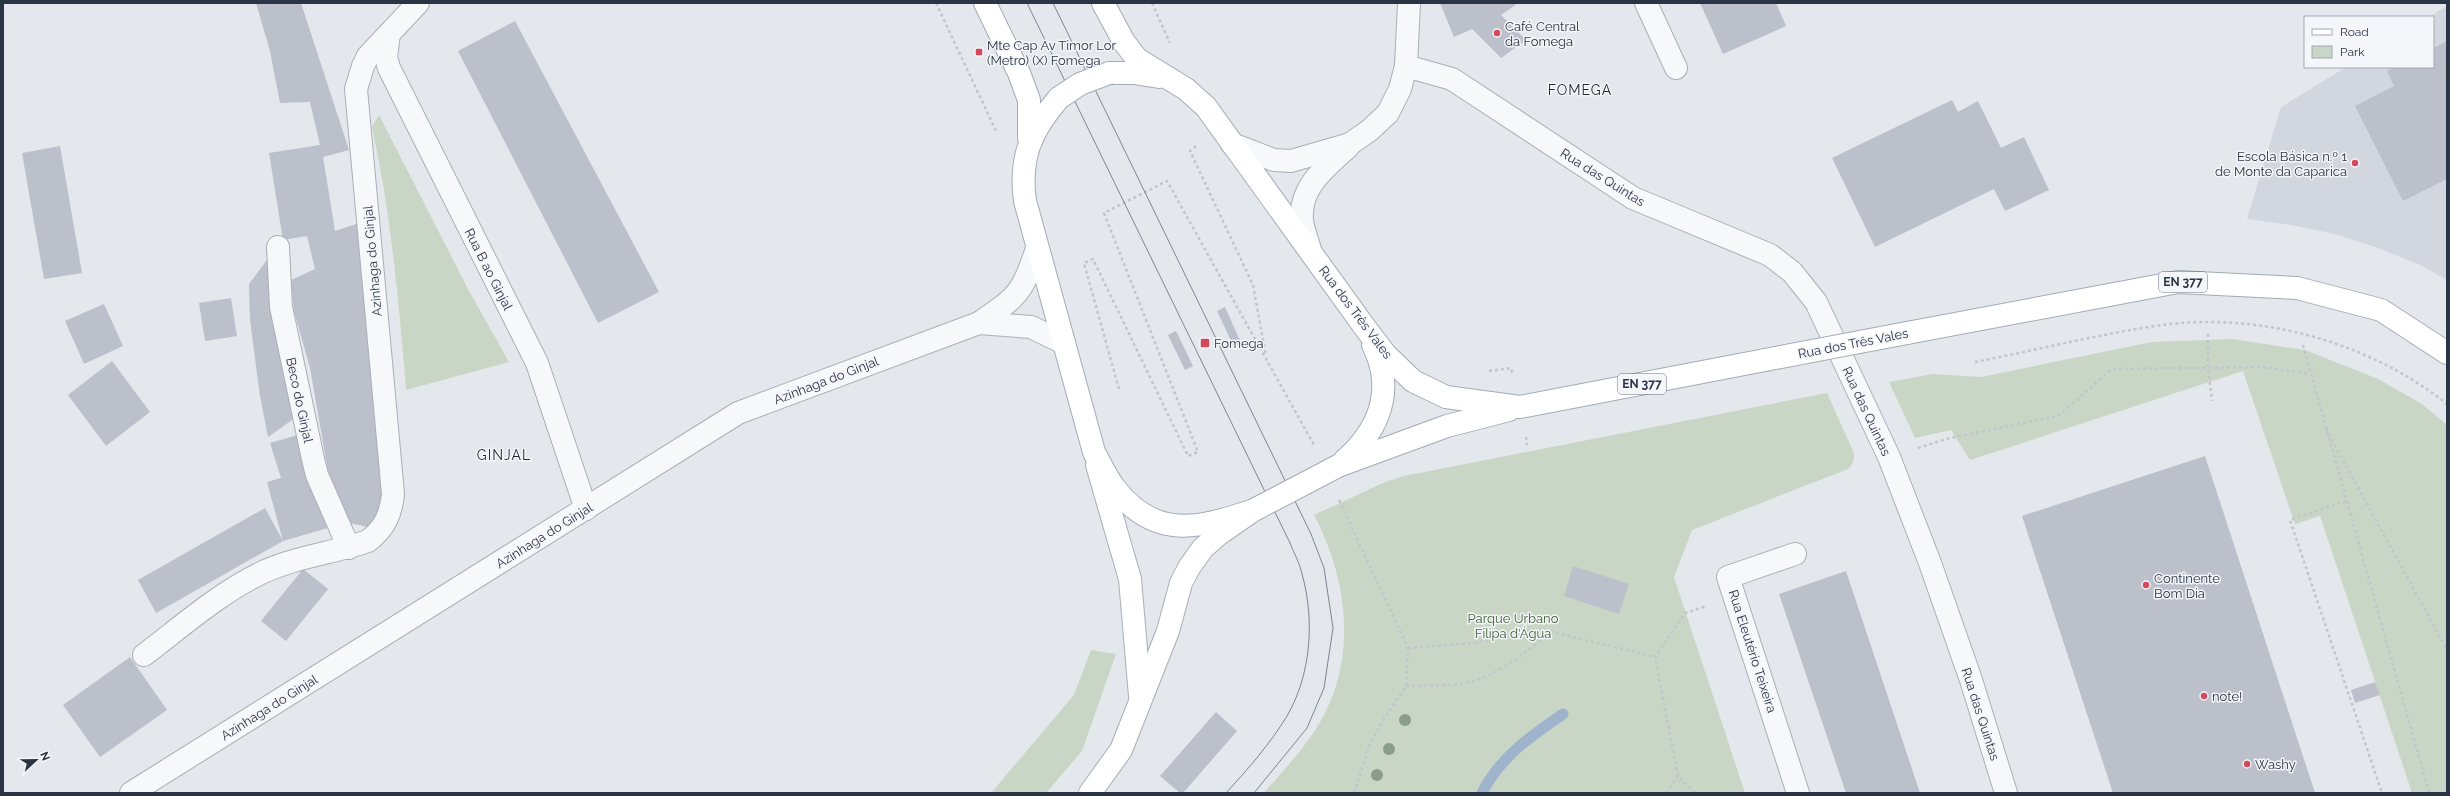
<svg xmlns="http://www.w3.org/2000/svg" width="2450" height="796" font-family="Raleway,sans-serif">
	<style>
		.built { fill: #d2d6de }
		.green { fill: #c9d6c5 }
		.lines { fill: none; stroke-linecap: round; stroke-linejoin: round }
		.stream { stroke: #9fb4cc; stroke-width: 11 }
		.building { fill: #bbc0ca }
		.street-casing { stroke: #a9aeb7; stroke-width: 24 }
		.secondary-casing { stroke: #a9aeb7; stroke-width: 24 }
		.primary-casing { stroke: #a3abb8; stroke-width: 24 }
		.path { stroke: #c2c5cb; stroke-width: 2.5; stroke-dasharray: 3 3; stroke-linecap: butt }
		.street { stroke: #f7f8fa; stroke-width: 22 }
		.secondary { stroke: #fff; stroke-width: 22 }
		.primary { stroke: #fff; stroke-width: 22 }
		.tram { stroke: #7d8696; stroke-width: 1 }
		.primary-bridge-casing { stroke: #a3abb8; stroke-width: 24; stroke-linecap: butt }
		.primary-bridge { stroke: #fff; stroke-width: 22 }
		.tree { fill: #899d89 }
		.poi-dot { fill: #d1495b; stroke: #f4f6f9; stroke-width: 1.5 }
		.labels { text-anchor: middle; stroke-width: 3; stroke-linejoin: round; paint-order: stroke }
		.shield { fill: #f4f6f9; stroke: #676e7b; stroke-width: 1 }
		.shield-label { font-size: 12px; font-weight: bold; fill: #2b3445 }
		.poi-label { font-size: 13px; fill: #2b3445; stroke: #f4f6f9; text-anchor: start }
		.street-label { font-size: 13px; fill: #2b3445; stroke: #f4f6f9 }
		.park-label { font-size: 13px; fill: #3f6138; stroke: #f4f6f9 }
		.neighbourhood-label { font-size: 14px; letter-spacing: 1px; fill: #1d2536; stroke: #f4f6f9 }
	</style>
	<rect width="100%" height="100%" fill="#e4e7ec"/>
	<!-- built -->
	<polygon class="built" points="2447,6 2447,280 2420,265 2378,248 2335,234 2291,225 2247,219 2281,107 2346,67 2433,67 2433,17 2429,17"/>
	<!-- green -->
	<g class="green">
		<path d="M379 115 468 289 509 362 406 390C399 302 391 214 372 127Z"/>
		<polygon points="2232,339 2305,350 2378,379 2422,404 2447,425 2447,793 2412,793 2320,516 2295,524 2243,371 1970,460 1951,430 1915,438 1889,382 1933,374 1981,377 2152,342"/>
		<path d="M1827 393 1853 451C1855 459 1854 463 1848 469L1692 530 1674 577 1745 793H1264C1283 771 1304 749 1319 724 1358 659 1348 579 1314 515L1385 482 1404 476Z"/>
		<polygon points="1091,650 1116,654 1082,751 1046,793 991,793 1074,695"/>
	</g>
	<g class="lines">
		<!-- stream -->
		<path class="stream" d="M1482 793C1500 757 1531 736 1563 714"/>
	</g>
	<!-- building -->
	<g class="building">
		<polygon points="256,3 301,3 349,150 323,157 335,231 365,221 384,503 368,527 345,522 328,471 310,368 294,311 291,280 315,269 307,236 283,240 269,153 320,145 310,102 280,103 270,51"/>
		<polygon points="1440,3 1518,3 1501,15 1526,40 1501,58 1472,29 1454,37"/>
		<polygon points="1700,3 1776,3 1786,26 1723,54"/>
		<polygon points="515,21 659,292 598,323 458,51"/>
		<polygon points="2447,41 2447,179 2403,201 2355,106 2394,86 2387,71 2395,67 2433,67 2433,48"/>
		<polygon points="1952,100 1958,112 1978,101 2001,148 2024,137 2049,190 2005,211 1994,189 1875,247 1832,158"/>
		<polygon points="60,146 82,273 44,279 22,153"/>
		<polygon points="273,252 299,415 268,437 260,396 250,320 249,284"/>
		<polygon points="231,298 237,336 205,341 199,303"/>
		<polygon points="104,304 123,346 84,364 65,321"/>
		<polygon points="1225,307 1241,343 1234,347 1217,311"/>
		<polygon points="1176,331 1193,366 1185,370 1168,335"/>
		<polygon points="112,361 150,412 106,446 68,395"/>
		<polygon points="301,434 328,528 283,541 156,613 138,580 265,508 283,541 267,482 281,478 270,443"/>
		<polygon points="2205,456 2315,793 2113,793 2067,653 2022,516"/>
		<polygon points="1573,566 1629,584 1619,614 1564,596"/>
		<polygon points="303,569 328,589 286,641 261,621"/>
		<polygon points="1846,571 1920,793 1846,793 1779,594"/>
		<polygon points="130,657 167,710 100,757 63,705"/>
		<polygon points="2375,682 2380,695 2355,703 2351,690"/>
		<polygon points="1216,712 1237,731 1183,793 1180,793 1160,776"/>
	</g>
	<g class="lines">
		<!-- street casing -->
		<g class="street-casing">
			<g id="street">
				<polyline points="1646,3 1676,68"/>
				<polyline points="389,34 386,57 389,68 537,363 586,509"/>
				<polyline points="1406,66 1452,79 1633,198 1770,255 1792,272 1816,302 1889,457 1930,563 1971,680 2006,793"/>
				<polyline points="1232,144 1274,160 1291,161 1350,144 1370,130 1388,113 1400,89 1406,66 1409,3"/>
				<polyline points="278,247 281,307 313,459 317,475 349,548"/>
				<path d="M1310 250C1308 241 1303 230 1302 220 1299 187 1326 167 1348 147"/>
				<polyline points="979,323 1031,327 1064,343"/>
				<polyline points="1795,554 1728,577 1798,793"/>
				<path d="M144 655C181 627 218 594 261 573 295 557 333 553 368 541 385 528 391 514 393 494L356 89 363 66 368 56 418 3"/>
				<path d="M131 793 738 413 979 323C1017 297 1023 293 1037 248"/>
			</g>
		</g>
		<!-- secondary casing -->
		<g class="secondary-casing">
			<g id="secondary">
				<polyline points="1097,465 1130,579 1140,696"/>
				<polyline points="1090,793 1121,750 1168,631 1181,583 1190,566 1203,548 1219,534 1248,514"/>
			</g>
		</g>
		<!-- primary casing -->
		<g class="primary-casing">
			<g id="primary">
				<polyline points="985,3 1019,73 1029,100 1029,138"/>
				<polyline points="1103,3 1124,42 1137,59 1186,89 1206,107 1366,329 1386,355 1413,381 1446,397 1520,407 1765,360"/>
				<polyline points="1109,73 1134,73 1159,77"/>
				<path d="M1059 98C1031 130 1019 158 1025 201L1094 452C1100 463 1106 476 1114 487 1154 540 1198 529 1254 510"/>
				<polyline points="1907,333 2178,282 2297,288 2381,310 2447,353"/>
				<path d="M1345 460C1380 429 1395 389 1373 345"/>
				<polyline points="1338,466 1447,426 1509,410"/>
			</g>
		</g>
		<!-- path -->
		<g class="path">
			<polyline points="936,3 997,133"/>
			<polyline points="1152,3 1170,43"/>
			<polyline points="1196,146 1190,151 1253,285 1266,356"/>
			<polyline points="2208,334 2208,367 2212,401"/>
			<polyline points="2303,345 2429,793"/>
			<path d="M1975 362C2037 350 2099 334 2162 325 2261 312 2369 342 2447 404"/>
			<polyline points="1489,371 1511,368 1513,375"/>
			<polyline points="1119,389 1084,263 1093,259 1188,456 1198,452 1104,213 1167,181 1314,445"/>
			<polyline points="2326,429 2447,650"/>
			<polyline points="1526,437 1527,445"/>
			<polyline points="1918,448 1946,439 2058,416 2112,369 2262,367 2310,374"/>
			<polyline points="1339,500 1408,648 1406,686 1382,722 1370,744 1354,793"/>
			<polyline points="2346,501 2290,520 2382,793"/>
			<polyline points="1408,648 1474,643 1540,629 1655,657"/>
			<path d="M1406 686C1430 685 1458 687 1480 679 1507 669 1530 648 1553 632"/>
			<polyline points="1666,793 1678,776"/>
			<polyline points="1695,793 1678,776 1655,657 1685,613 1707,606"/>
		</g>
		<!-- street -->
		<use href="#street" class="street"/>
		<!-- secondary -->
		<use href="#secondary" class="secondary"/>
		<!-- primary -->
		<use href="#primary" class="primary"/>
		<!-- tram -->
		<g class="tram">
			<path d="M1027 3 1290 543C1294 553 1300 564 1302 574 1315 620 1311 675 1287 716 1270 744 1248 769 1226 793"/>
			<polyline points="1053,3 1311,534 1324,568 1333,628 1324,688 1307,728 1254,793"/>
		</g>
		<!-- primary-bridge casing -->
		<g class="primary-bridge-casing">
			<g id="primary-bridge">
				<polyline points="1059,98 1080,84 1109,73"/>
				<polyline points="1765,360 1907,333"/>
				<polyline points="1254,510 1338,466"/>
			</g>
		</g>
		<!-- primary-bridge -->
		<use href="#primary-bridge" class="primary-bridge"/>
	</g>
	<!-- trees -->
	<g class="tree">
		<circle cx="1405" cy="720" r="6"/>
		<circle cx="1389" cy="749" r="6"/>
		<circle cx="1377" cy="775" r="6"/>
	</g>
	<!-- markers -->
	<g class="poi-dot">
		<circle cx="1497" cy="33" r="4"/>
		<rect x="975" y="48" width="8" height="8" rx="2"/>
		<circle cx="2355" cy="163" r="4"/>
		<rect x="1200" y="338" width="10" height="10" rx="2"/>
		<circle cx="2146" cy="585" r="4"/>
		<circle cx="2204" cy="696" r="4"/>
		<circle cx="2247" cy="764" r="4"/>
	</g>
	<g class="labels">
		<!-- shield labels -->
		<g class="shield">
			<rect x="2159" y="272" width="48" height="20" rx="3"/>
			<rect x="1618" y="374" width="48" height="20" rx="3"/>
		</g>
		<g class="shield-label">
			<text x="2183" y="286">EN 377</text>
			<text x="1642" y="388">EN 377</text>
		</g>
		<!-- poi labels -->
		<g class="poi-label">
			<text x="1505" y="31">Café Central<tspan x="1505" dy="15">da Fomega</tspan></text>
			<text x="987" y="50">Mte Cap Av Timor Lor<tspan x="987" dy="15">(Metro) (X) Fomega</tspan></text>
			<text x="2347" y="161" text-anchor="end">Escola Básica n.º 1<tspan x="2347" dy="15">de Monte da Caparica</tspan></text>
			<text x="1214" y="348">Fomega</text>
			<text x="2154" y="583">Continente<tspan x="2154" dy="15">Bom Dia</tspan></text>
			<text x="2212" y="701">note!</text>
			<text x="2255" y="769">Washy</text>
		</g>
		<!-- street labels -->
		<g class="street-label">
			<text transform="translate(1603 177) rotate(32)" y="5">Rua das Quintas</text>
			<text transform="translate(372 261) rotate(-95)" y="5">Azinhaga do Ginjal</text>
			<text transform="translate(489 269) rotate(63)" y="5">Rua B ao Ginjal</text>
			<text transform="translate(1356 312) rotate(53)" y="5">Rua dos Três Vales</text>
			<text transform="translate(1853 343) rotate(-11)" y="5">Rua dos Três Vales</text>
			<text transform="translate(826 380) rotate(-21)" y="5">Azinhaga do Ginjal</text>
			<text transform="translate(300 400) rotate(78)" y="5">Beco do Ginjal</text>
			<text transform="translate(1867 411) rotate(65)" y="5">Rua das Quintas</text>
			<text transform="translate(544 535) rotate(-32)" y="5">Azinhaga do Ginjal</text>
			<text transform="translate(1753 651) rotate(72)" y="5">Rua Eleutério Teixeira</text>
			<text transform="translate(269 707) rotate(-32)" y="5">Azinhaga do Ginjal</text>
			<text transform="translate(1981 714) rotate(72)" y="5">Rua das Quintas</text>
		</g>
		<!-- park labels -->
		<g class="park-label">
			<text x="1513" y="623">Parque Urbano<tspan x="1513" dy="15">Filipa d'Água</tspan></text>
		</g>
		<!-- neighbourhood labels -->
		<g class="neighbourhood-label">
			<text x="1580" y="95">FOMEGA</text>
			<text x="504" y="460">GINJAL</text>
		</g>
	</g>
	<!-- border -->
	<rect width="2450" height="796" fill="none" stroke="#2b3445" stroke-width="8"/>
	<!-- legend -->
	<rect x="2304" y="16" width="130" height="52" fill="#f4f6f9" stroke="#a4a8b1"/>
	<rect x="2312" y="29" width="20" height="6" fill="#ffffff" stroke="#a4a8b1"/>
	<text x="2340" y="36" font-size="12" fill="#2b3445">Road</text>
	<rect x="2312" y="46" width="20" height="12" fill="#c9d6c5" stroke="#a4a8b1"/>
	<text x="2340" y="56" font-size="12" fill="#2b3445">Park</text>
	<!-- north arrow -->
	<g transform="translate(36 760) rotate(68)" stroke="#f4f6f9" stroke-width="3" paint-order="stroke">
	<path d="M0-3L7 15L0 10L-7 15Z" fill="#2b3445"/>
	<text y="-6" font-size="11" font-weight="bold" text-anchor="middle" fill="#2b3445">N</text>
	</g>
</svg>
